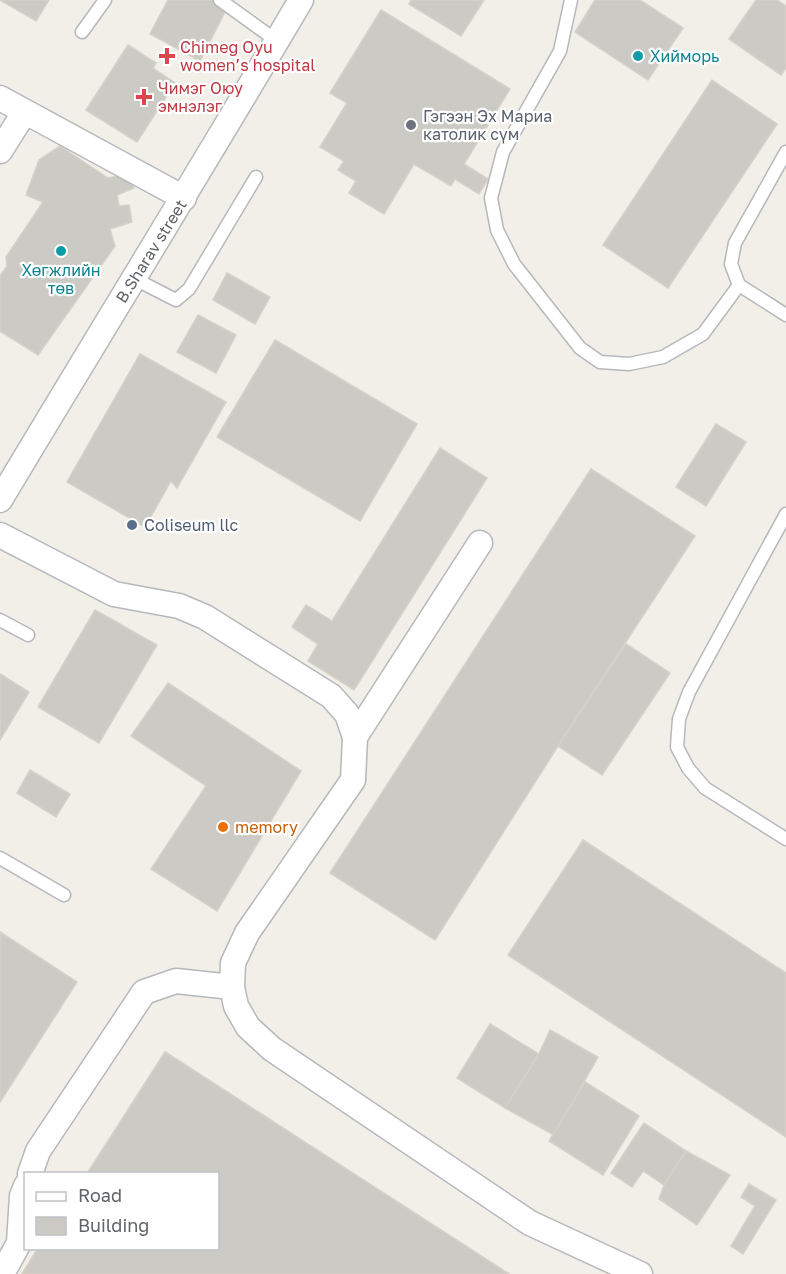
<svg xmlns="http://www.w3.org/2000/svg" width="786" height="1274" font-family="'Golos Text',sans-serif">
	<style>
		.building { fill: #cccac5; stroke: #d6d1c6; stroke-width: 1.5 }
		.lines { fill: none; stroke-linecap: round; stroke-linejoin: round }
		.service-casing { stroke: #b5b8bc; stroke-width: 15 }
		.minor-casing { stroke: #b5b8bc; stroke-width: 27 }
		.service { stroke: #fff; stroke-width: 12 }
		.minor { stroke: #fff; stroke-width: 24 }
		.health-dot { fill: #e0444e; stroke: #fff; stroke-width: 2 }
		.culture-dot { fill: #0f9aa8; stroke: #fff; stroke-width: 2 }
		.worship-dot { fill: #6b7280; stroke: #fff; stroke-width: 2 }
		.service-dot { fill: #5c6f8a; stroke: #fff; stroke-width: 2 }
		.food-dot { fill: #e8710a; stroke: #fff; stroke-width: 2 }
		.labels { text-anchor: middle; stroke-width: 4.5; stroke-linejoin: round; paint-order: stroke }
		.health-label { font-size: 16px; fill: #be3a42; stroke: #fff; text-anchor: start }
		.culture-label { font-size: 16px; fill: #0d838f; stroke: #fff; text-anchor: start }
		.worship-label { font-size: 16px; fill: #5b616d; stroke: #fff; text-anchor: start }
		.street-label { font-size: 16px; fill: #5f6368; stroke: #fff }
		.service-label { font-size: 16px; fill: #4e5e75; stroke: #fff; text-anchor: start }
		.food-label { font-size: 16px; fill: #c56008; stroke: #fff; text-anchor: start }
	</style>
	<rect width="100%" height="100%" fill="#f1efe8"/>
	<!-- building -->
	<g class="building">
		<polygon points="0,0 49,0 36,21"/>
		<polygon points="168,0 212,0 227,8 200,61 150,34"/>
		<polygon points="411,0 484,0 461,36 409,4"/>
		<polygon points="595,0 640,0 683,28 648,80 575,32"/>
		<polygon points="756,0 777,0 786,6 786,68 781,75 729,39"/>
		<polygon points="381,10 510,89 464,164 488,179 479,194 455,179 451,186 414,164 384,214 349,193 356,181 338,170 344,161 320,147 347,103 330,93"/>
		<polygon points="128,45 156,63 153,68 175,83 137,142 86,110"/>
		<polygon points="712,80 777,124 668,288 603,245"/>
		<polygon points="60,146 108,178 127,174 134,188 117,195 119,206 129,205 132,222 110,229 115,246 38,355 0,331 0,276 7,266 6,257 43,202 26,195 39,160"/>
		<polygon points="227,273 270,297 255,324 213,300"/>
		<polygon points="198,315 236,335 216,373 177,352"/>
		<polygon points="275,340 417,424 360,521 217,437"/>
		<polygon points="140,354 226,402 177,488 171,481 145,527 67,482"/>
		<polygon points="716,424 746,442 706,506 676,487"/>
		<polygon points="440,448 487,478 354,690 308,661 318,644 292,627 306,605 332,621"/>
		<polygon points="591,469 695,536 558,746 435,940 330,873"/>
		<polygon points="95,610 157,645 99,743 38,707"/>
		<polygon points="626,644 670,673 602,775 558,746"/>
		<polygon points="0,674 29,692 0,740"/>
		<polygon points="168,683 301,771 217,911 151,869 206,786 131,736"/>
		<polygon points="30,770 70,794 56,817 17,793"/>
		<polygon points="583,840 786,973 786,1137 508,955"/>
		<polygon points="0,932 77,982 0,1102"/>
		<polygon points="490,1024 539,1054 505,1108 457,1078"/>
		<polygon points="550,1030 598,1057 554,1135 505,1108 539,1054"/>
		<polygon points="165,1052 509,1274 22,1274 38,1248 218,1248 218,1174 87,1174"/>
		<polygon points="165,1052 509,1274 22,1274 38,1248 218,1248 218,1174 87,1174"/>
		<polygon points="585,1082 639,1116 603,1175 549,1141"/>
		<polygon points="644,1123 686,1151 664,1185 643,1171 632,1187 611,1173"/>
		<polygon points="686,1151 730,1175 697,1225 659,1199 664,1185"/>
		<polygon points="749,1184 776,1200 743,1254 731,1246 755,1206 741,1197"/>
	</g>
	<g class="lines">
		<!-- service casing -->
		<g class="service-casing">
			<g id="service">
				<polyline points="220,0 277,41"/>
				<polyline points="571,0 560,51 503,152 491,198 497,230 514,264 580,348 600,362 629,364 663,357 703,334 739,285"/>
				<polyline points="82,32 105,0"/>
				<polyline points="786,152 735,243 731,264 739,285 786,315"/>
				<polyline points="133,278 170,297 176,300 189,289 256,177"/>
				<polyline points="786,514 689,692 679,719 677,747 688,768 705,788 786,839"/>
				<polyline points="0,620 28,635"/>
				<polyline points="0,858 64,895"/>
			</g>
		</g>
		<!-- minor casing -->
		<g class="minor-casing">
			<g id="minor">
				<polyline points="0,98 184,198"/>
				<polyline points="0,151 24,113"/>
				<path d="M0 500C100 333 202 168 301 0"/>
				<polyline points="0,535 114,594 179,606 205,617 331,696 347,714 355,737 353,780 247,933 233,963 232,987 236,1006 248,1027 272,1049 530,1223 640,1274"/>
				<polyline points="355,737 480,543"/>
				<polyline points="30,1174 38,1151 144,992 176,981 232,987"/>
				<polyline points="2,1274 19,1243 22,1196 26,1186"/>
			</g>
		</g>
		<!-- service -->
		<use href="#service" class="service"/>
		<!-- minor -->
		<use href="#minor" class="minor"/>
	</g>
	<!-- markers -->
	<g class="health-dot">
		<path d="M164 47h6v6h6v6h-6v6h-6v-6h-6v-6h6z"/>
		<path d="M141 88h6v6h6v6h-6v6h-6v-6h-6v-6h6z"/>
	</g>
	<g class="culture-dot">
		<circle cx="638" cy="56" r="6"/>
		<circle cx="61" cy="251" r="6"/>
	</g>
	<circle class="worship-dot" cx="411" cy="125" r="6"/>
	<circle class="service-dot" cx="132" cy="525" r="6"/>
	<circle class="food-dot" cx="223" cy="827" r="6"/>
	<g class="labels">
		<!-- health labels -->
		<g class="health-label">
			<text x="180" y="53">Chimeg Oyu<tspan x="180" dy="18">women’s hospital</tspan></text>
			<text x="158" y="94">Чимэг Оюу<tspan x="158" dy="18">эмнэлэг</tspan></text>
		</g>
		<!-- culture labels -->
		<g class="culture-label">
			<text x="650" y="62">Хийморь</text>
			<text x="61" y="276" text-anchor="middle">Хөгжлийн<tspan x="61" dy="18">төв</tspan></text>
		</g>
		<!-- worship labels -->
		<g class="worship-label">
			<text x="423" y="122">Гэгээн Эх Мариа<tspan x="423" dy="18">католик сүм</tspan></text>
		</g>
		<!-- street labels -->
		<g class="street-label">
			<text transform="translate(151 251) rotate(-58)" y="6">B.Sharav street</text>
		</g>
		<!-- service labels -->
		<g class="service-label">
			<text x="144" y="531">Coliseum llc</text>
		</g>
		<!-- food labels -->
		<g class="food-label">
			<text x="235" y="833">memory</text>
		</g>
	</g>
	<!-- legend -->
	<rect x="24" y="1172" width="195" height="78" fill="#ffffff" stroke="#bfc1c3" stroke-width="1.5"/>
	<rect x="36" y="1192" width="30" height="9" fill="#ffffff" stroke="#bfc1c3" stroke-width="1.5"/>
	<text x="78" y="1202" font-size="18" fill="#5f6368">Road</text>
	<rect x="36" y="1217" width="30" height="18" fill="#cccac5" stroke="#bfc1c3" stroke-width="1.5"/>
	<text x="78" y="1232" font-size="18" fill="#5f6368">Building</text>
</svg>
